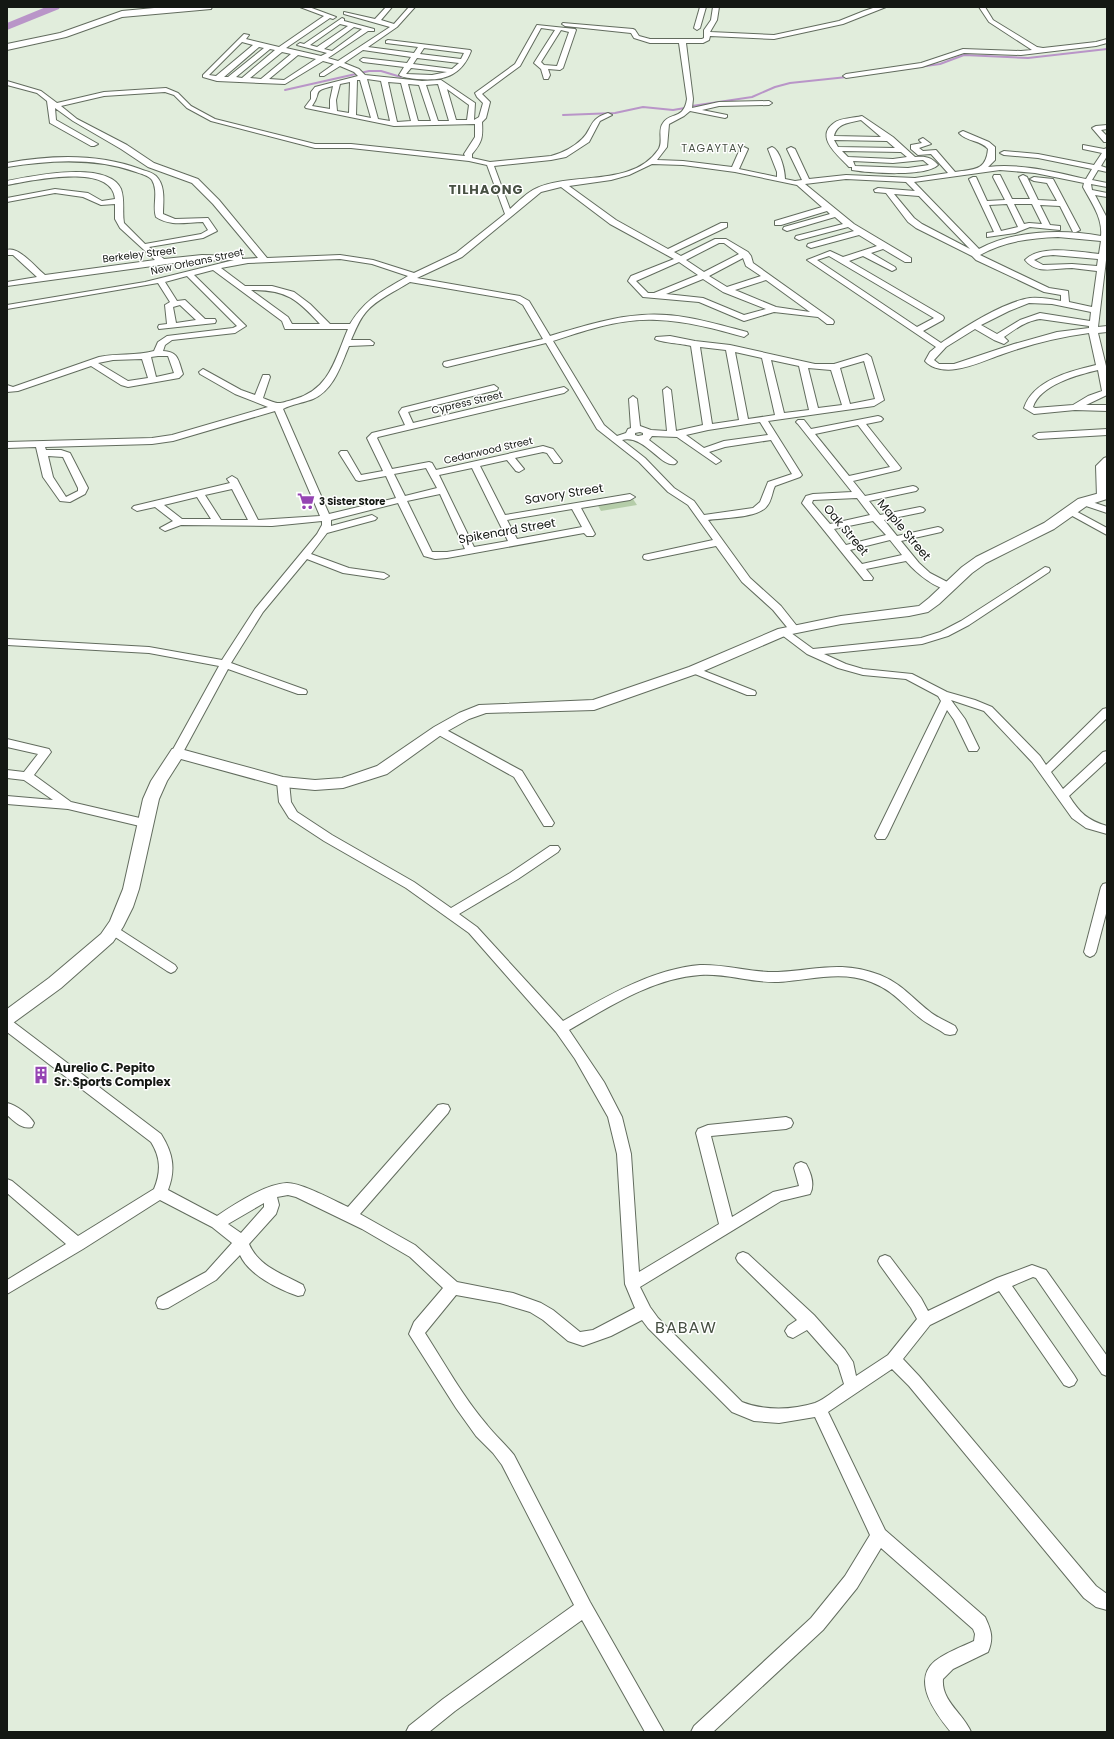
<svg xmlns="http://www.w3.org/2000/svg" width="1114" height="1739" font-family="Poppins,sans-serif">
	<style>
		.green { fill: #b5cda9 }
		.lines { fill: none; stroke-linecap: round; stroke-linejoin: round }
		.stream { stroke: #b995c8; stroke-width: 2 }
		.river { fill: #b995c8; fill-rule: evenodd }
		.minor-casing { stroke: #626c5e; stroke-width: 2 }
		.tertiary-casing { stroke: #626c5e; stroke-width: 2 }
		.minor { fill: #fff; fill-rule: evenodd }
		.tertiary { fill: #fff; fill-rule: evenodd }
		.labels { text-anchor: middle; stroke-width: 3; stroke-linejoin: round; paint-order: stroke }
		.far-street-label { font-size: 10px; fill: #141813; stroke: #fff }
		.far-poi-label { font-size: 10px; font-weight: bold; fill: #141813; stroke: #fff; text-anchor: start }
		.far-neighbourhood-label { font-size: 11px; letter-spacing: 1px; fill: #475043; stroke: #fff }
		.street-label { font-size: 12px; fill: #141813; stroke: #fff }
		.poi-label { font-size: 12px; font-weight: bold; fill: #141813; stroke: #fff; text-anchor: start }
		.far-district-label { font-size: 13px; font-weight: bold; letter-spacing: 1px; fill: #475043; stroke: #fff }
		.near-neighbourhood-label { font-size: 16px; letter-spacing: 1px; fill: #475043; stroke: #fff }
	</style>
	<rect width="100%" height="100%" fill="#e1eddc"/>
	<!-- green -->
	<polygon class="green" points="631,496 637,505 601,511 596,502"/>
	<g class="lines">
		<!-- stream -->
		<g class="stream">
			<polyline points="883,72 940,64 964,55 1028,58 1107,49"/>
			<polyline points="285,90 369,71 381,71 401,77"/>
			<polyline points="692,106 752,97 775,87 790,83 847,77"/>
			<polyline points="563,115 615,113 643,107 673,110 685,108"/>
		</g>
		<!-- river -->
		<polygon class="river" points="46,7 60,7 59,9 7,30 7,23"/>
		<!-- minor casing -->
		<g class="minor-casing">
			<g id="minor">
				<path d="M300 7H309L336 17 333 19 330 18 286 48 321 56 327 53 297 45 300 43 304 44 342 18 344 19V21L374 29V31H368L328 58 338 61 390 27 344 14V12L375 19 386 7H392L381 20 394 24 409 7H415L397 27 368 47 414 53 418 47 386 43V41L388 40 470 50 471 51C461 77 443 81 417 79 411 78 403 78 399 75L404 67 363 62 360 60 363 58 407 63 411 57 363 50 344 63 359 69 365 75 422 81 441 80 475 103 474 120 479 117 483 103 477 97 475 93 515 64 537 25 575 29 576 30 563 68 560 70 548 69 550 75 548 79H544L541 69 534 63 555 30 541 28 520 66 482 94 490 102 486 118 482 122C483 138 482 142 472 154V158L490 162 551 156C562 153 574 147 582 139 593 129 588 119 608 113L612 115 600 121 589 142 566 157 551 160 494 166 510 209C518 202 527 192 537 188 572 172 633 187 658 150 664 142 657 131 663 123 670 112 684 120 687 99L679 43H650L634 38 631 33 565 26 562 24 563 23 633 29 635 30 639 36 650 39H702L704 38V30L711 20 713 7H719L717 20 710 32 774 35 839 21 864 11 876 7H886L843 24 774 39 710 36 709 40 703 43H686L693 99 692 108 719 102 769 101 772 103 769 105 719 106 702 110 727 115V117L725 118 690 111 684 116 669 124 667 147 657 160 683 161 732 167 740 149 744 147 748 149 739 169 777 177V172L768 149 772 147C780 150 785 170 785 179L795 181 802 180 787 149 791 147 795 149 809 179 846 175 915 178 948 173 931 154 918 155 911 149V145L922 143 919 140 923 138 931 144 919 148 923 151 936 150 955 172C974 169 986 171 988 149 981 140 967 142 959 133L963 131 989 142 995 147V160L988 167C1020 163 1054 172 1086 179L1092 169 1038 158 1004 155 1000 153 1004 151 1038 154 1094 165 1102 153 1083 149V145L1104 149 1107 148V156L1101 166 1107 168V172L1098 170 1092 180 1107 183V187L1091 184 1092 190 1107 193V197L1095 195 1107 218V252L1098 327 1107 326V332L1098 333 1106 366 1107 395 1086 405H1107V411L1075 410 1034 414 1024 408C1033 380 1071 371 1096 365L1089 333C1059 337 1031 344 1003 354 988 359 972 367 956 369 946 371 932 369 925 361L930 352 936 347 807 260 830 251 843 257 877 246 859 235 811 248 807 246 808 244 854 231 848 227 799 240 795 238 796 236 843 224 835 217 787 231 783 229 784 227 830 214 827 211 781 225H775V221L822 207 797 185 735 172 683 165 652 164 629 175 611 180 569 186 616 220 668 249 721 223H727V227L674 252 681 256 715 239H726L748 252 751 256 753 263 833 320 834 322 833 324H827L818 317 774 312 744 321 699 302 643 297 628 281 631 276 674 259 610 224 561 187 541 192 462 257 417 278 520 296 529 301 550 336C580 327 611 317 642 315 678 312 713 323 747 332L748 334 744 337C715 329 687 321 657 320 621 318 587 330 553 341L604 425 617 436 626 433 628 429 631 428 629 399 633 396 637 399 640 426 651 430 667 431 663 390 667 387 671 390 676 431 703 425 691 346C684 344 658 342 655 339L656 337 670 336 695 341 730 345 815 364H834L867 354 871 357 884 400 874 406 768 421 802 475 800 477 775 486C772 492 772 500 767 506 759 518 723 518 708 520L750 578 781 606 800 630 795 633 791 632 773 610 742 582 716 546 648 560 644 559 643 557 644 555 713 540 688 505 668 492 639 462 597 429 546 343 447 367 444 366 443 364 444 362 543 339 523 305 515 300 410 282C396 291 377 299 366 312 359 320 355 331 351 340H370L374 343 373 345 349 346C341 365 334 390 313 399 303 403 292 404 283 409L329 514 396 498 386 476 359 481 356 480 339 453 341 451H347L361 475 383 471 367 438 372 433 405 425 399 412 402 408 494 385 498 388 497 390 408 412 413 423 564 387 568 390 564 393 378 437 377 438 392 469 429 462 432 463 436 470 543 446 553 449 562 461 560 463H554L547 453 543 452 515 458 524 469 519 472 516 471 507 460 480 466 505 515 630 494 635 497 630 500 581 508 595 534 593 536H587L584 533 447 558 435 559 424 556 423 554 398 503 331 520V526L372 515 377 518 375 520 327 533 311 554 349 568 384 573 389 576 384 579 343 573 307 559 263 612 231 663 306 690 307 692 306 694H298L228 669 181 756H173L171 753 219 666 149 653 7 645V639L149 647 222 660 255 609 317 534 322 525V521L272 526 181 525 165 531 160 528 173 521 155 507 137 511 132 508 134 506 230 483 227 479 232 476 237 479 258 520 320 516 275 411 173 441 152 444 45 447 46 450H61L70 453 88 488 85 494 70 502 60 501 43 477 36 447 7 448V442L152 438 172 435 268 407 235 394 200 374 199 372 203 369 241 390 255 395 263 375H269L270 377 263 398C279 405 278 404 295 399 330 389 335 359 348 329H285L282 321 213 270 194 275 246 326 235 333 172 340 165 345 163 351C179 352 178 360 183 374L179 378 128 387 121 385 91 366 18 391 7 392V385L13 387 99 357C117 353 136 356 154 351L158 342 167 336 233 328 237 326 187 276 165 282 177 301 185 300 205 319H215L216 321 215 323 159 329 158 327 159 325 167 324 165 305 170 302 158 283 7 309V305L145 282 234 260 189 261 7 286V282L37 277 13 255H7V250C19 246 36 268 45 275L155 260 120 228 115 219V204L101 205 83 197 55 193 7 202V198L55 189 88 193 102 201 115 199C112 162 31 181 7 185V181C32 176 108 160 121 189 125 200 122 212 124 223L145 244 201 234 208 230 203 222C186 222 171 227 156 217 152 206 159 192 152 180 148 175 141 174 136 172 95 157 49 160 7 167V163C51 155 97 153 140 169 145 171 152 172 156 176 166 186 163 202 163 214L175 219 208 218 217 231 203 238 149 247 164 259 202 255 239 256H242V259L258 258 213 204 192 183 148 167 121 149 73 121 55 108 56 120 98 144 94 146H91L50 123 47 101 37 93 7 85V81L41 91 57 103 104 92 166 88 178 93 191 106 215 119 315 144H351L465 156 464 154 475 137V124L394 126 306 108 305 107 311 99V92L315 87 358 76 354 72 340 66 324 76H320V74L334 64 323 61 285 84 217 81 203 77V75L244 34 249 35 246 39 279 47 324 16ZM340 24 348 26 317 47 310 45ZM354 27 362 29 332 51 324 49ZM561 30 569 32 557 66 544 65 541 62ZM242 42 253 45 216 76 209 75ZM259 47 264 48 228 77H224ZM424 48 464 53 461 59 420 54ZM270 49 275 50 242 78 236 77ZM282 52 291 54 261 79 250 78ZM298 55 316 59 284 80 269 79ZM417 58 459 63 452 69 413 64ZM411 68 447 72 432 75 406 74ZM367 79 381 81 390 121 378 119ZM357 80H360L371 118 356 115ZM350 82 349 113 337 111 336 100 340 84ZM388 82 401 83 411 121 397 122ZM408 84 419 85 431 121H418ZM438 84 449 121H438L426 85ZM333 86 330 100V109L312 106C323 91 310 92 333 86ZM447 89 469 105 467 120H456ZM165 92 174 95 187 108 211 121 315 148H351L469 161 487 165 505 214 456 253 414 273 373 260 340 255 267 258 219 200 198 179 154 163 127 145 77 119 61 106 104 96ZM1000 170 1035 173 1084 183 1083 187C1091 202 1103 218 1101 236 1063 229 1014 230 979 249L914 182ZM846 179 906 182 915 191 878 188 874 190 875 192 886 193 908 222 916 228 972 256 976 260 1044 292 1061 295V301C1051 299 1040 297 1030 298 1003 302 963 328 941 343L923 331 943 320 944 318 943 316 849 261 863 256 892 271 896 269 895 267 871 253 883 249 905 262H911V258L854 224 805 184ZM894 194 919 196 970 249 922 224 914 218ZM1058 237 1101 241 1099 254C1079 252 1040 244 1025 260 1037 275 1055 268 1072 268 1080 269 1088 270 1097 271L1092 307 1069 302 1068 291 1049 288 980 255C1005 241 1031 238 1058 237ZM719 243H724L739 254 704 272 686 260ZM1053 255 1098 259 1097 266 1072 264 1043 265 1034 260 1043 256ZM829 256 934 318 917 327 817 260ZM743 258 746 266 761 276 727 287 709 276ZM340 259 372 264 408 276C383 291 366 298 350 324H330L310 304 294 292 272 286H245L221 268 248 263ZM679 262 698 275 654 293H648L636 281ZM703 279 723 292 766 309 744 315 703 298 666 294ZM766 280 810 312 776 307 735 290ZM251 290C287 290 297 299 320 324H292L288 317ZM1029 303 1052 304 1091 312 1090 321 1040 313 1020 320 997 334 981 325 1009 311ZM180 305 196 320 176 323 173 307ZM1040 319 1089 326V328L1057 332 1014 344 954 364H939L934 360 946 347 975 329 994 340 1004 344 1008 341 1004 337C1015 329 1026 321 1040 319ZM700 347 726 350 739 420 712 424ZM735 352 762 358 775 415 748 419ZM158 356H168L174 373 156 377 151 357ZM142 359 148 378 128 381 98 363 113 360ZM771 360 799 366 809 410 784 413ZM864 361 875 399 850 404 840 368ZM808 368 831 370 842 405 818 408ZM1098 370 1102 391 1088 396 1073 405 1035 408 1033 407C1040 385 1077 375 1098 370ZM760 422 768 435 724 441 704 448 686 435 708 430ZM640 432 643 433V435L638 436 635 435V433ZM652 436 677 437 716 464 721 461 709 452 725 447 771 440 792 474 768 482 760 502 753 508 704 515 694 501 674 488 645 458 622 440C644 434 661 468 675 464L677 462 675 460 649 440ZM48 456 63 457 78 488V491L66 497 53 477ZM426 468 437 488 405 496 394 474ZM472 468 508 541 474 547 439 475ZM232 489 248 520H221L205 495ZM440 494 465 549 447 552H432L407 501ZM197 497 211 519H182L164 505ZM572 509 582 527 517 539 507 520Z"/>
				<polygon points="700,7 706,7 700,28 697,30 694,28"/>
				<polygon points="979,7 985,7 993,20 1037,47 1043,48 1096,42 1107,39 1107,43 1096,46 1021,55 964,53 922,67 846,78 843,76 846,74 921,63 963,49 1021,51 1032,50 989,22"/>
				<path d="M862 116 893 137 915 157C926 156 931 157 938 165 925 177 870 173 852 170V167H849C839 156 814 137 834 123 840 118 854 118 862 116ZM861 120 881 137 834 136C837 123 849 123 861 120ZM834 140 887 141 895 148 838 147ZM842 151 901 152 907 157 893 159 848 157ZM923 160 929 165 908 168 855 166 853 161 893 163Z"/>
				<polygon points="1107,125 1107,129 1101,130 1107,136 1107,142 1104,142 1092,128 1096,126"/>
				<path d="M994 175H1000L1012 199H1030L1019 177 1023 175 1027 177 1038 200 1057 201 1047 183 1034 181 1030 179 1034 177 1053 179 1080 230 1076 232H1073L1060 206 1040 205 1050 225 1060 226V230L1030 227 1015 233 987 237V233L994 232 969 179 973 177H976L987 201 1005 200 993 177ZM1007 204 1018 227 1001 231 989 205ZM1014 204H1032L1042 224 1029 223 1024 224Z"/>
				<path d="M878 416 881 417 883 419 881 421 866 424 901 468 899 470 853 481 865 496 913 486 916 487 918 489 916 491 869 501 880 515 920 507 923 508 925 510 923 512 884 520 897 536 938 527 941 528 943 530 941 532 901 541 919 563 930 573 953 585 954 587 953 589C939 593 914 571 906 561L866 569 873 578 872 580H864L802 503 806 496 813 494 852 492 798 424 796 422 798 420H804L811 429ZM858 425 890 467 849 476 815 434ZM857 498 870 515 830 524 812 503 813 500ZM873 521 886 535 846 545 834 529ZM890 540 902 555 862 564 850 550Z"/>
				<polygon points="1107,429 1107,435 1038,439 1033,436 1038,433"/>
				<polygon points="1107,457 1106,467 1107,497 1102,500 1097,497 1096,466 1104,458"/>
				<polygon points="1083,499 1107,507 1107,513 1080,504 1078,502 1080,500"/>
				<polygon points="1070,508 1107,528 1107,535 1067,513 1065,511"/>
				<path d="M1045 567 1049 568 1050 570 1049 572 969 625 948 636 922 644 824 654 846 664 863 669 912 674 947 692 975 700 992 707 1040 756 1046 765 1103 709 1107 708V718L1051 772 1063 789 1103 752 1107 751V761L1069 796C1080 813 1087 820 1107 826V834L1086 828 1072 818 1032 762 984 711 951 700 965 719 979 748 977 751H969L954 720 947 710 887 836 885 839H877L875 836 941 701 938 696 906 679 863 675 838 668 807 654 778 632 779 630H787L813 649 921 638 940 632 961 621Z"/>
				<polygon points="694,667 755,691 756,693 755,695 747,695 690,672 689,670 690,668"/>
				<polygon points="439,726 522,771 554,823 552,826 544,826 514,777 435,733 433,730 435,727"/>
				<polygon points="7,739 49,749 51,752 34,775 71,802 144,819 148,820 150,823 148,826 144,827 68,809 7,804 7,796 53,800 24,780 7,778 7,770 24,772 38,754 7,747"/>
				<path d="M283 778 287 779 289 782 291 802 297 812 332 835 414 882 451 908 510 873 550 846H558L560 849 558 852 518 879 459 914 477 927 563 1021C604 998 651 969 700 965 726 964 752 973 778 972 817 970 841 960 880 975 902 984 911 997 929 1011 936 1017 946 1021 955 1026L957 1030 955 1034 950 1035 945 1034C937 1028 927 1024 920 1018 901 1003 894 991 871 982 841 970 810 980 778 982 752 983 726 973 700 975 653 978 609 1007 569 1030L604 1082 622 1117 631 1154 639 1272 719 1224 696 1133 698 1129 708 1125 786 1117 791 1119 793 1123 791 1127 786 1129 711 1136 732 1217 773 1192 799 1186 794 1168 796 1164 801 1162 806 1164C811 1173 815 1185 810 1194L781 1201 640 1287 650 1307 658 1318 742 1402C764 1411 793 1410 815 1403 825 1399 835 1390 844 1384L838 1365 807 1330 793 1338 788 1336 785 1331 788 1326 797 1320 738 1262 736 1258 738 1254 743 1252 748 1254 814 1315 845 1350 853 1362 856 1376 888 1355 917 1319 911 1308 880 1265 878 1261 880 1257 885 1255 890 1257 921 1298 928 1311 997 1278 1032 1265 1046 1270 1107 1356V1376L1102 1374 1036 1278 1033 1277 1012 1286 1074 1375 1077 1380 1074 1385 1069 1387 1064 1385 999 1291 930 1325 903 1359 919 1376 1096 1586 1107 1594V1610L1096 1607 1084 1598 909 1386 892 1369 828 1412 885 1530 985 1617C991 1630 994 1638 988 1652L953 1669 943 1679C941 1701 963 1713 971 1732H951C936 1714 911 1681 935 1661 947 1652 961 1647 974 1641L975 1634 973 1629 881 1548 857 1588 823 1630 713 1732H691L694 1726 811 1618 845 1576 870 1535 815 1417 779 1423 754 1421 732 1412 648 1328 642 1320 611 1336 583 1346 568 1341 543 1320 530 1312 500 1303 456 1295 425 1333C445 1364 463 1397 487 1425 495 1435 505 1444 514 1455L590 1602 664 1732H645L582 1620 455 1711 429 1732H406L409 1726 443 1699 574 1605 502 1465 493 1453 476 1436 456 1408 409 1334 414 1322 443 1288 410 1257 362 1229 296 1197 288 1195 277 1197 279 1205 276 1214 249 1244C259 1267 283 1274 303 1285L305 1290 303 1295 298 1296C278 1289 249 1275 240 1255L216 1280 168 1308 163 1309 158 1308 156 1303 158 1298 206 1272 232 1243 212 1227 160 1200 83 1249 7 1294V1280L66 1244 7 1193V1179L12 1181 78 1236 154 1189C161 1172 161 1158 151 1142L7 1032V1020L12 1021 161 1134C173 1153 176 1169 168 1190L217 1216C235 1204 265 1184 287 1183 302 1183 333 1200 348 1207L438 1105 443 1104 448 1105 450 1109 448 1113 360 1214 415 1245 457 1282 513 1293 541 1303 553 1310 580 1332 593 1330 635 1308 625 1284 617 1154 608 1117 575 1059 556 1032 469 933 406 888 324 841 289 818 279 802 277 782 279 779ZM264 1203V1207L241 1233 228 1224Z"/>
				<polygon points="1107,883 1107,910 1096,952 1094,955 1090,957 1086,955 1084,952 1101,887 1103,884"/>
				<polygon points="113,925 175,965 177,968 175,971 171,973 167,971 109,933 107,930 109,927"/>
				<path d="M7 1103C16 1105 30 1115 34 1123L32 1127C22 1130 14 1121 7 1115Z"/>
			</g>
		</g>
		<!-- tertiary casing -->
		<g class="tertiary-casing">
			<g id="tertiary">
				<polygon points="212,7 211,9 122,17 66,37 7,50 7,44 60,33 122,11 154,8"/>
				<polygon points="1107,491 1107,499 1088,505 1054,529 986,563 972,573 939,604 928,612 909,616 841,624 787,635 699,673 594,710 486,713 469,719 444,733 387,774 343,788 315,790 283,787 181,759 167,781 159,799 139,889 133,907 123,927 113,942 61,988 13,1023 7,1025 7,1009 49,978 101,934 110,921 123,889 143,799 151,781 172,749 177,748 283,777 315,780 342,778 377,766 434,727 459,713 479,705 593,700 689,667 778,629 841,616 919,606 929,598 962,567 976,557 1044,523 1078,499"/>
			</g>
		</g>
		<!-- minor -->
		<use href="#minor" class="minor"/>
		<!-- tertiary -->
		<use href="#tertiary" class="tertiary"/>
	</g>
	<!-- icons -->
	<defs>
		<g id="supermarket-bare" transform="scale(1.38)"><path d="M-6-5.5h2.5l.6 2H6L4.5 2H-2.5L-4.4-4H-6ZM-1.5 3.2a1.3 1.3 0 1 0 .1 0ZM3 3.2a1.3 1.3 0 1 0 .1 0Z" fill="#9544b3" stroke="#fff" stroke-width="2.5" paint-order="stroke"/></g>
		<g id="building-bare" transform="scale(1.38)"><path d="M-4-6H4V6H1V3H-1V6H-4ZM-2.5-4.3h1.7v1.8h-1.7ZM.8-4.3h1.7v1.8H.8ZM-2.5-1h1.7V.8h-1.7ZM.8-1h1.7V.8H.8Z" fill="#9544b3" stroke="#fff" stroke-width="2.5" paint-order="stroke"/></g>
	</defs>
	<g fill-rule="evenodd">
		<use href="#supermarket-bare" x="306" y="501"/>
		<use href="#building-bare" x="41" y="1075"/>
	</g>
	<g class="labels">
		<!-- far-street labels -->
		<g class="far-street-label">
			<text transform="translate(139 254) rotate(-7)" y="4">Berkeley Street</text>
			<text transform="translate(197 261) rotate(-12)" y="4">New Orleans Street</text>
			<text transform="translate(467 402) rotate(-13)" y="4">Cypress Street</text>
			<text transform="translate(488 450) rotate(-13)" y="4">Cedarwood Street</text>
		</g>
		<!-- far-poi labels -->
		<g class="far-poi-label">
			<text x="319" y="505">3 Sister Store</text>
		</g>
		<!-- far-neighbourhood labels -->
		<g class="far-neighbourhood-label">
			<text x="713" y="152">TAGAYTAY</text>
		</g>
		<!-- street labels -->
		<g class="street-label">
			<text transform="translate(564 494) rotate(-9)" y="4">Savory Street</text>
			<text transform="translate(846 530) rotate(50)" y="4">Oak Street</text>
			<text transform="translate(904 530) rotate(50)" y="4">Maple Street</text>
			<text transform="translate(507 531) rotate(-10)" y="4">Spikenard Street</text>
		</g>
		<!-- poi labels -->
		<g class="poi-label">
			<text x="54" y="1072">Aurelio C. Pepito<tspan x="54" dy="14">Sr. Sports Complex</tspan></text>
		</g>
		<!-- far-district labels -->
		<g class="far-district-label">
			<text x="486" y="194">TILHAONG</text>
		</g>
		<!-- near-neighbourhood labels -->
		<g class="near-neighbourhood-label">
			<text x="686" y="1333">BABAW</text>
		</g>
	</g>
	<!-- border -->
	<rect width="1114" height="1739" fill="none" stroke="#141813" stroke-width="16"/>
</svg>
